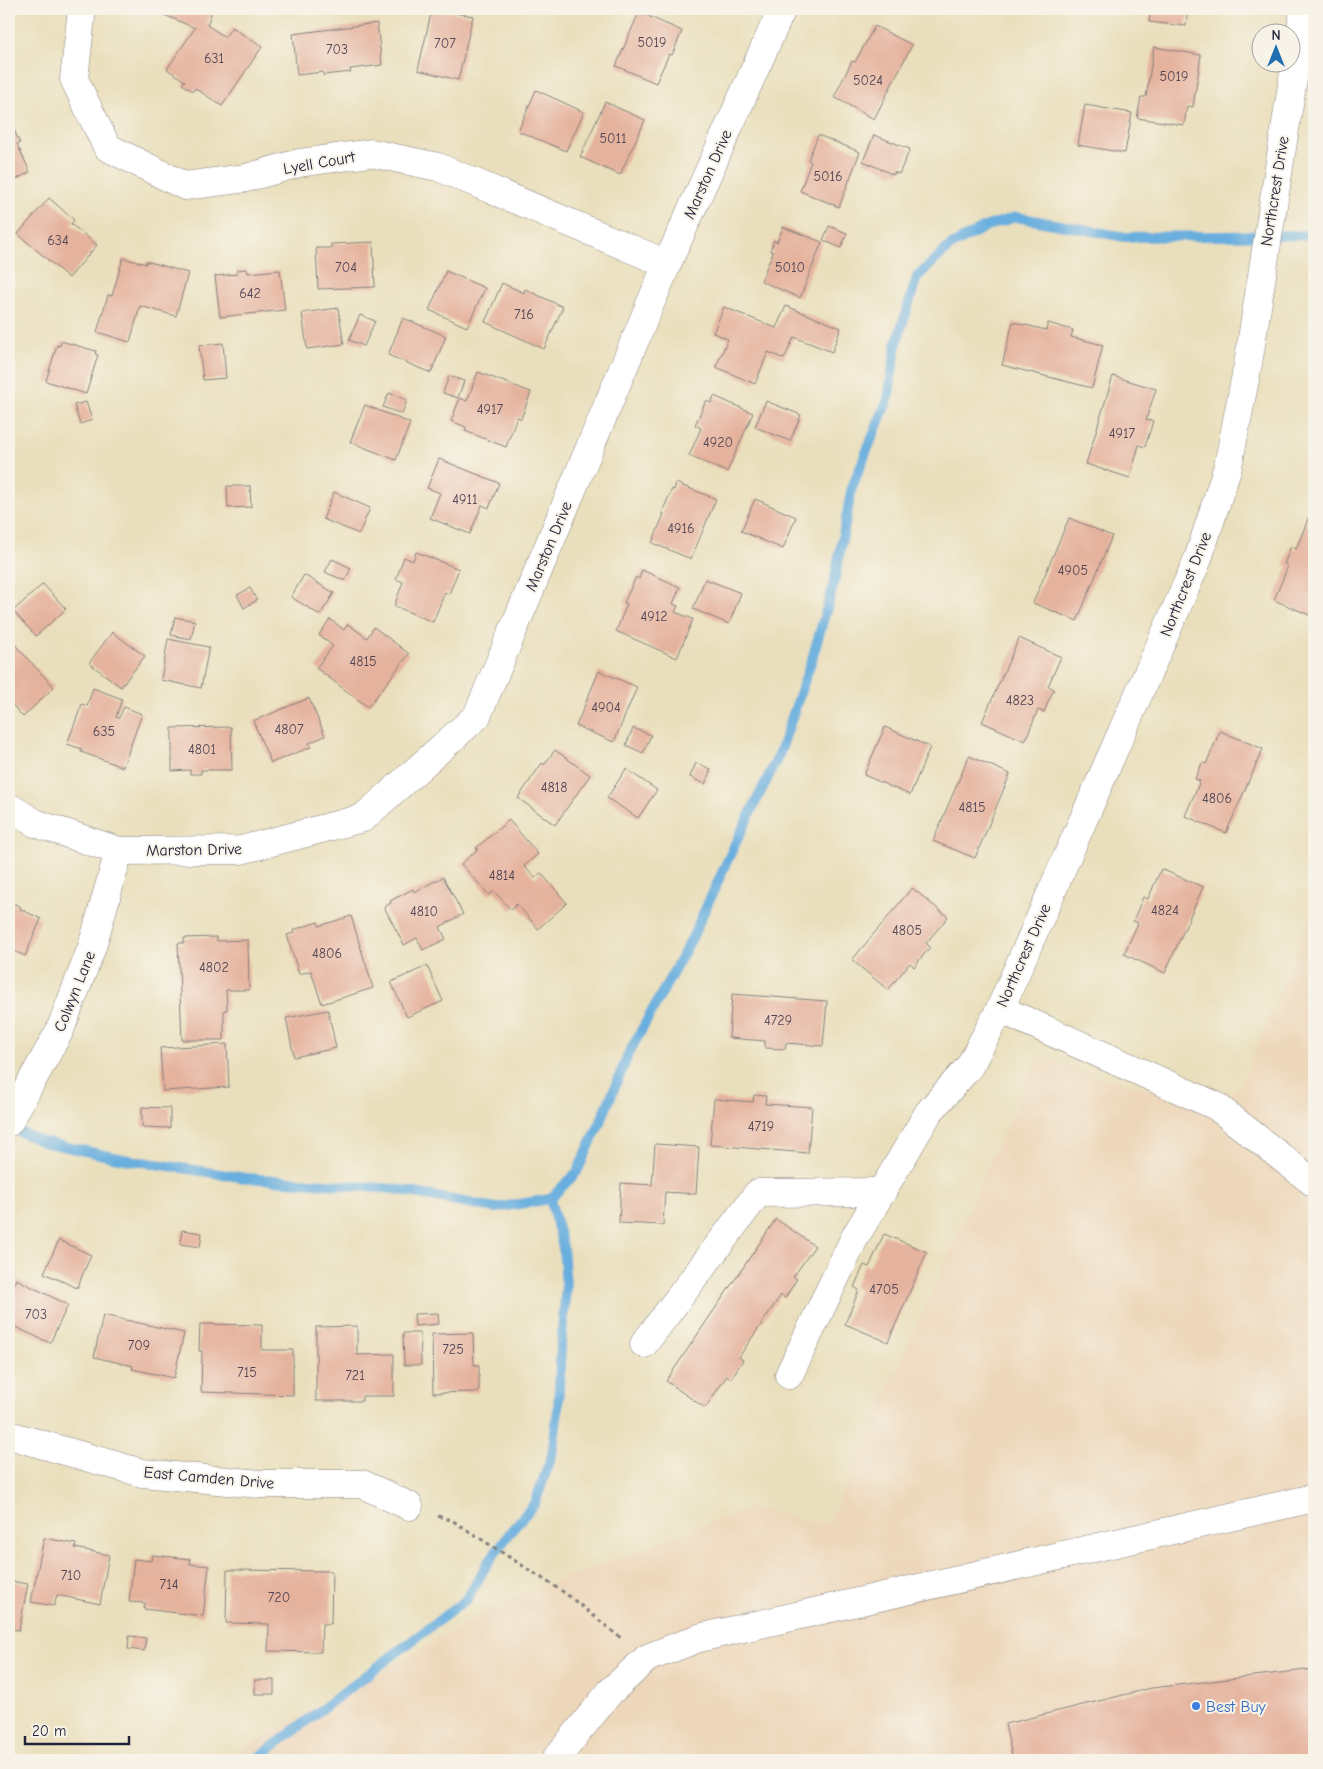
<svg xmlns="http://www.w3.org/2000/svg" width="1323" height="1769" font-family="'Comic Neue',sans-serif">
	<style>
		.built { fill: #edd7ba }
		.lines { fill: none; stroke-linecap: round; stroke-linejoin: round }
		.stream { stroke: #68aede; stroke-width: 10 }
		.building { fill: #e5b29d }
		.minor-casing { stroke: #86807c; stroke-width: 29 }
		.path { stroke: #86807c; stroke-width: 3; stroke-dasharray: 4 4; stroke-linecap: butt }
		.minor { stroke: #fff; stroke-width: 28 }
		.shop-dot { fill: #3f7fe0; stroke: #f7f3e8; stroke-width: 2 }
		.labels { text-anchor: middle; stroke-width: 4; stroke-linejoin: round; paint-order: stroke }
		.number-label { font-size: 14px; fill: #534654 }
		.street-label { font-size: 16px; fill: #22223b; stroke: #f7f3e8 }
		.shop-label { font-size: 16px; fill: #366cbe; stroke: #f7f3e8; text-anchor: start }
	</style>
	<rect width="100%" height="100%" fill="#f7f3e8"/>
	<filter id="ink" filterUnits="userSpaceOnUse"><feTurbulence type="fractalNoise" baseFrequency=".02" numOctaves="2"/><feDisplacementMap in="SourceGraphic" scale="10" xChannelSelector="R" yChannelSelector="G"/><feConvolveMatrix kernelMatrix="1 2 1 2 8 2 1 2 1" color-interpolation-filters="sRGB"/></filter>
	<filter id="wash" filterUnits="userSpaceOnUse"><feTurbulence type="fractalNoise" baseFrequency=".0096" numOctaves="4" result="noise"/><feDisplacementMap in="SourceGraphic" scale="20" xChannelSelector="R" yChannelSelector="G"/><feGaussianBlur stdDeviation="1.12" result="paint"/><feColorMatrix in="noise" values="0 0 0 0 0 0 0 0 0 0 0 0 0 0 0 0 0 1.4 0 .05"/><feComposite in="paint" operator="in"/></filter>
	<g filter="url(#wash)">
		<rect width="100%" height="100%" fill="#eadfbc"/>
		<!-- built -->
		<polygon class="built" points="1314,909 1314,1760 224,1760 511,1598 750,1508 828,1524 1038,1055 1100,1077 1216,1106 1241,1085"/>
		<g class="lines">
			<!-- stream -->
			<g class="stream">
				<polyline points="9,1127 43,1142 123,1159 246,1178 394,1189 495,1208 550,1199 577,1172 600,1123 629,1053 692,938 735,844 779,755 812,659 834,583 852,487 888,399 897,341 917,277 950,246 987,226 1016,217 1125,237 1314,235"/>
				<polyline points="255,1760 467,1599 487,1564 512,1530 535,1503 552,1455 558,1410 561,1345 566,1286 563,1247 550,1199"/>
			</g>
		</g>
		<g id="blocks">
			<!-- building -->
			<g class="building">
				<polygon points="164,9 213,9 207,25 225,37 232,27 262,47 222,106 195,88 193,91 182,84 185,81 167,69 195,28 162,14"/>
				<polygon points="432,9 473,16 458,80 418,70"/>
				<polygon points="1151,9 1188,9 1186,26 1149,22"/>
				<polygon points="639,12 682,31 672,55 669,54 656,83 616,66"/>
				<polygon points="377,23 382,65 350,69 351,72 323,75 323,72 297,75 293,34"/>
				<polygon points="875,26 912,45 874,119 834,97 852,61 855,62"/>
				<polygon points="1154,47 1201,55 1193,107 1187,106 1184,125 1137,118 1141,97 1146,97"/>
				<polygon points="536,90 584,112 566,151 518,131"/>
				<polygon points="605,102 645,120 620,175 580,157"/>
				<polygon points="1085,105 1132,113 1125,153 1078,145"/>
				<polygon points="9,119 20,143 17,144 30,172 9,183"/>
				<polygon points="818,135 860,152 839,207 800,191 811,162 808,160"/>
				<polygon points="874,135 910,149 899,174 894,172 894,175 863,161"/>
				<polygon points="49,198 74,220 71,224 97,245 69,278 18,234"/>
				<polygon points="829,226 847,233 841,248 823,240"/>
				<polygon points="783,227 822,242 800,298 761,281 773,252 770,251 774,240 777,242"/>
				<polygon points="373,242 375,287 318,289 316,248 331,248 331,244"/>
				<polygon points="123,258 146,264 146,261 188,273 176,316 140,306 130,342 97,332 108,295 112,296"/>
				<polygon points="247,269 248,273 280,270 285,310 220,317 215,276 237,274 237,270"/>
				<polygon points="446,271 485,288 467,327 429,310"/>
				<polygon points="502,283 524,293 525,289 563,307 544,349 485,322"/>
				<polygon points="786,306 841,328 832,352 794,337 784,359 768,352 755,384 716,367 728,339 713,333 724,307 776,328"/>
				<polygon points="338,308 344,344 307,349 302,313"/>
				<polygon points="360,315 375,321 364,346 349,340"/>
				<polygon points="403,318 446,336 431,373 388,355"/>
				<polygon points="1013,322 1046,330 1048,323 1073,330 1071,337 1103,345 1092,388 1002,365"/>
				<polygon points="61,341 96,351 95,354 98,355 86,394 46,381 57,345 60,346"/>
				<polygon points="223,343 226,378 203,380 199,345"/>
				<polygon points="478,372 531,392 521,419 517,417 506,447 465,431 466,427 451,421 460,398 467,401"/>
				<polygon points="449,376 464,381 458,398 443,393"/>
				<polygon points="1113,376 1156,389 1146,420 1153,421 1145,447 1139,445 1130,478 1086,464"/>
				<polygon points="389,393 407,400 402,414 383,407"/>
				<polygon points="714,396 753,413 727,472 689,456 701,428 695,425 706,401 711,403"/>
				<polygon points="766,401 801,415 790,441 755,427"/>
				<polygon points="86,402 92,420 80,424 74,405"/>
				<polygon points="365,405 410,423 396,460 350,442"/>
				<polygon points="439,459 499,483 489,508 482,505 470,534 430,518 440,493 427,488"/>
				<polygon points="676,483 716,499 691,559 652,543 664,514 662,513 672,489 674,490"/>
				<polygon points="227,486 250,486 251,507 228,508"/>
				<polygon points="334,492 370,508 359,534 323,519"/>
				<polygon points="755,499 796,517 783,549 741,531"/>
				<polygon points="1310,514 1314,516 1314,617 1274,600 1288,566 1284,564 1291,546 1296,549"/>
				<polygon points="1069,518 1112,536 1077,621 1033,603"/>
				<polygon points="416,552 459,569 449,594 445,592 433,622 394,606 403,582 396,579 404,557 413,561"/>
				<polygon points="332,559 351,568 345,581 325,572"/>
				<polygon points="642,570 680,587 673,604 678,606 675,612 693,619 677,658 616,631 627,604 624,603 636,577 639,579"/>
				<polygon points="304,575 334,593 320,615 291,597"/>
				<polygon points="705,579 741,593 729,624 693,609"/>
				<polygon points="43,584 66,609 36,636 13,611"/>
				<polygon points="250,588 257,600 244,608 237,595"/>
				<polygon points="175,617 195,621 191,639 171,635"/>
				<polygon points="330,619 344,630 348,624 367,638 374,627 409,654 368,707 316,668 333,646 319,635"/>
				<polygon points="112,632 145,656 121,687 89,663"/>
				<polygon points="1019,638 1061,657 1048,686 1054,689 1044,712 1038,710 1025,741 982,722"/>
				<polygon points="168,639 209,647 201,688 161,680"/>
				<polygon points="14,644 54,687 23,717 9,701 9,649"/>
				<polygon points="599,671 637,687 614,742 576,726"/>
				<polygon points="93,688 122,699 116,717 119,718 124,707 142,714 123,767 81,752 82,749 67,744 82,704 87,706"/>
				<polygon points="309,698 325,736 309,743 311,747 271,763 253,721"/>
				<polygon points="231,727 232,770 201,770 201,774 190,774 190,770 172,771 172,728"/>
				<polygon points="885,727 930,747 910,795 864,775"/>
				<polygon points="633,728 651,735 643,753 626,745"/>
				<polygon points="1220,731 1263,749 1226,833 1185,816 1200,781 1195,779 1202,763 1206,764"/>
				<polygon points="555,750 590,775 555,825 518,798 542,763 544,765"/>
				<polygon points="969,756 1010,774 975,858 933,841"/>
				<polygon points="696,763 711,769 705,784 690,777"/>
				<polygon points="626,769 657,790 638,818 607,798"/>
				<polygon points="509,820 538,854 524,866 535,878 541,873 567,903 538,929 517,904 511,910 494,891 489,895 461,864 478,849 476,848"/>
				<polygon points="1161,869 1203,887 1165,973 1124,954 1138,923 1133,921 1143,897 1148,899"/>
				<polygon points="443,877 463,914 440,927 446,939 423,950 417,938 404,945 384,907 391,903 390,901 413,889 414,892"/>
				<polygon points="912,888 948,917 926,943 930,947 914,967 910,963 888,990 852,960"/>
				<polygon points="9,901 21,907 20,909 41,919 25,956 9,949"/>
				<polygon points="351,916 373,988 322,1004 311,971 299,974 287,935 294,933 293,930 318,922 319,926"/>
				<polygon points="216,937 217,941 248,940 249,990 226,990 227,1010 224,1010 224,1040 182,1040 178,943 184,943 184,938"/>
				<polygon points="427,966 443,1001 407,1017 391,982"/>
				<polygon points="732,994 827,1001 823,1046 786,1043 785,1049 765,1048 765,1041 729,1038"/>
				<polygon points="328,1010 336,1048 294,1057 286,1018"/>
				<polygon points="227,1044 229,1087 163,1091 160,1048"/>
				<polygon points="754,1095 766,1096 765,1104 812,1107 808,1153 710,1145 714,1099 753,1102"/>
				<polygon points="142,1107 170,1108 170,1128 142,1127"/>
				<polygon points="655,1144 699,1147 696,1194 665,1192 663,1225 619,1223 621,1183 652,1185"/>
				<polygon points="776,1219 815,1246 793,1277 797,1279 785,1298 781,1295 739,1357 743,1360 731,1379 727,1376 705,1408 666,1381"/>
				<polygon points="182,1230 202,1233 200,1247 180,1244"/>
				<polygon points="884,1234 927,1252 888,1342 845,1324 859,1290 854,1287 864,1265 869,1267"/>
				<polygon points="59,1240 91,1255 77,1288 44,1273"/>
				<polygon points="16,1279 68,1305 50,1343 9,1324 9,1295"/>
				<polygon points="438,1313 439,1324 415,1326 414,1314"/>
				<polygon points="103,1315 184,1333 174,1378 132,1369 133,1366 94,1357"/>
				<polygon points="200,1324 262,1325 262,1350 293,1350 293,1395 201,1392 202,1351 199,1351"/>
				<polygon points="357,1326 357,1355 394,1354 394,1396 362,1396 362,1401 316,1401 316,1327"/>
				<polygon points="403,1333 420,1333 421,1365 404,1365"/>
				<polygon points="473,1333 474,1365 479,1365 479,1392 433,1393 432,1334"/>
				<polygon points="44,1538 76,1544 75,1548 109,1555 100,1604 57,1595 54,1606 31,1602"/>
				<polygon points="152,1555 191,1559 190,1564 209,1566 203,1616 144,1609 145,1603 129,1602 134,1559 151,1561"/>
				<polygon points="227,1570 332,1571 331,1624 322,1624 321,1652 268,1651 269,1624 226,1623"/>
				<polygon points="9,1581 28,1584 19,1630 9,1629"/>
				<polygon points="129,1636 146,1638 144,1651 128,1649"/>
				<polygon points="1314,1669 1314,1760 1013,1760 1005,1724 1152,1688"/>
				<rect x="255" y="1680" width="19" height="14"/>
			</g>
		</g>
	</g>
	<g filter="url(#ink)">
		<use href="#blocks" fill-opacity="0" stroke="#86807c" stroke-width="1"/>
		<g class="lines">
			<!-- minor casing -->
			<g class="minor-casing">
				<g id="minor">
					<polyline points="82,9 74,79 107,147 185,186 246,178 299,163 371,153 438,167 667,264"/>
					<polyline points="9,807 35,823 119,851 241,850 363,818 477,716 667,264 782,9"/>
					<polyline points="1000,1009 1216,1106 1314,1183"/>
					<polyline points="9,1122 60,1030 92,947 119,851"/>
					<polyline points="644,1344 758,1193 882,1192"/>
					<polyline points="789,1375 855,1237 929,1112 969,1067 1000,1009 1198,559 1228,466 1248,364 1304,9"/>
					<polyline points="9,1435 142,1473 260,1484 362,1484 409,1506"/>
					<polyline points="555,1760 610,1692 647,1658 699,1638 1314,1498"/>
				</g>
			</g>
			<!-- path -->
			<polyline class="path" points="438,1516 453,1521 565,1593 621,1638"/>
			<!-- minor -->
			<use href="#minor" class="minor"/>
		</g>
	</g>
	<!-- markers -->
	<circle class="shop-dot" cx="1196" cy="1706" r="5"/>
	<g class="labels">
		<!-- number labels -->
		<g class="number-label">
			<text x="652" y="47">5019</text>
			<text x="445" y="48">707</text>
			<text x="337" y="54">703</text>
			<text x="214" y="63">631</text>
			<text x="1174" y="81">5019</text>
			<text x="868" y="85">5024</text>
			<text x="613" y="143">5011</text>
			<text x="828" y="181">5016</text>
			<text x="58" y="245">634</text>
			<text x="346" y="272">704</text>
			<text x="790" y="272">5010</text>
			<text x="250" y="298">642</text>
			<text x="524" y="319">716</text>
			<text x="490" y="414">4917</text>
			<text x="1122" y="438">4917</text>
			<text x="718" y="447">4920</text>
			<text x="465" y="504">4911</text>
			<text x="681" y="533">4916</text>
			<text x="1073" y="575">4905</text>
			<text x="654" y="621">4912</text>
			<text x="363" y="666">4815</text>
			<text x="1020" y="705">4823</text>
			<text x="606" y="712">4904</text>
			<text x="289" y="734">4807</text>
			<text x="104" y="736">635</text>
			<text x="202" y="754">4801</text>
			<text x="554" y="792">4818</text>
			<text x="1217" y="803">4806</text>
			<text x="972" y="812">4815</text>
			<text x="502" y="880">4814</text>
			<text x="1165" y="915">4824</text>
			<text x="424" y="916">4810</text>
			<text x="907" y="935">4805</text>
			<text x="327" y="958">4806</text>
			<text x="214" y="972">4802</text>
			<text x="778" y="1025">4729</text>
			<text x="761" y="1131">4719</text>
			<text x="884" y="1294">4705</text>
			<text x="36" y="1319">703</text>
			<text x="139" y="1350">709</text>
			<text x="453" y="1354">725</text>
			<text x="247" y="1377">715</text>
			<text x="355" y="1380">721</text>
			<text x="71" y="1580">710</text>
			<text x="169" y="1589">714</text>
			<text x="279" y="1602">720</text>
		</g>
		<!-- street labels -->
		<g class="street-label">
			<text transform="translate(319 162) rotate(-10)" y="6">Lyell Court</text>
			<text transform="translate(707 174) rotate(-66)" y="6">Marston Drive</text>
			<text transform="translate(1274 191) rotate(-81)" y="6">Northcrest Drive</text>
			<text transform="translate(548 546) rotate(-67)" y="6">Marston Drive</text>
			<text transform="translate(1185 584) rotate(-68)" y="6">Northcrest Drive</text>
			<text transform="translate(194 849) rotate(-1)" y="6">Marston Drive</text>
			<text transform="translate(1023 955) rotate(-66)" y="6">Northcrest Drive</text>
			<text transform="translate(74 991) rotate(-68)" y="6">Colwyn Lane</text>
			<text transform="translate(209 1477) rotate(5)" y="6">East Camden Drive</text>
		</g>
		<!-- shop labels -->
		<g class="shop-label">
			<text x="1206" y="1712">Best Buy</text>
		</g>
	</g>
	<!-- margin -->
	<rect width="1323" height="1769" fill="none" stroke="#f7f3e8" stroke-width="30"/>
	<!-- north arrow -->
	<g transform="translate(1276 48)"><circle r="24" fill="#f7f3e8" stroke="#a29fa3"/>
	<path d="M0-4L9 19L0 12L-9 19Z" fill="#1f6fb2"/>
	<text y="-8" font-size="14" font-weight="bold" text-anchor="middle" fill="#22223b">N</text>
	</g>
	<!-- scale -->
	<path d="M25 1736v8h104v-8" fill="none" stroke="#22223b" stroke-width="2.5"/>
	<text x="32" y="1736" font-size="15" fill="#22223b" stroke="#f7f3e8" stroke-width="4" paint-order="stroke">20 m</text>
</svg>
